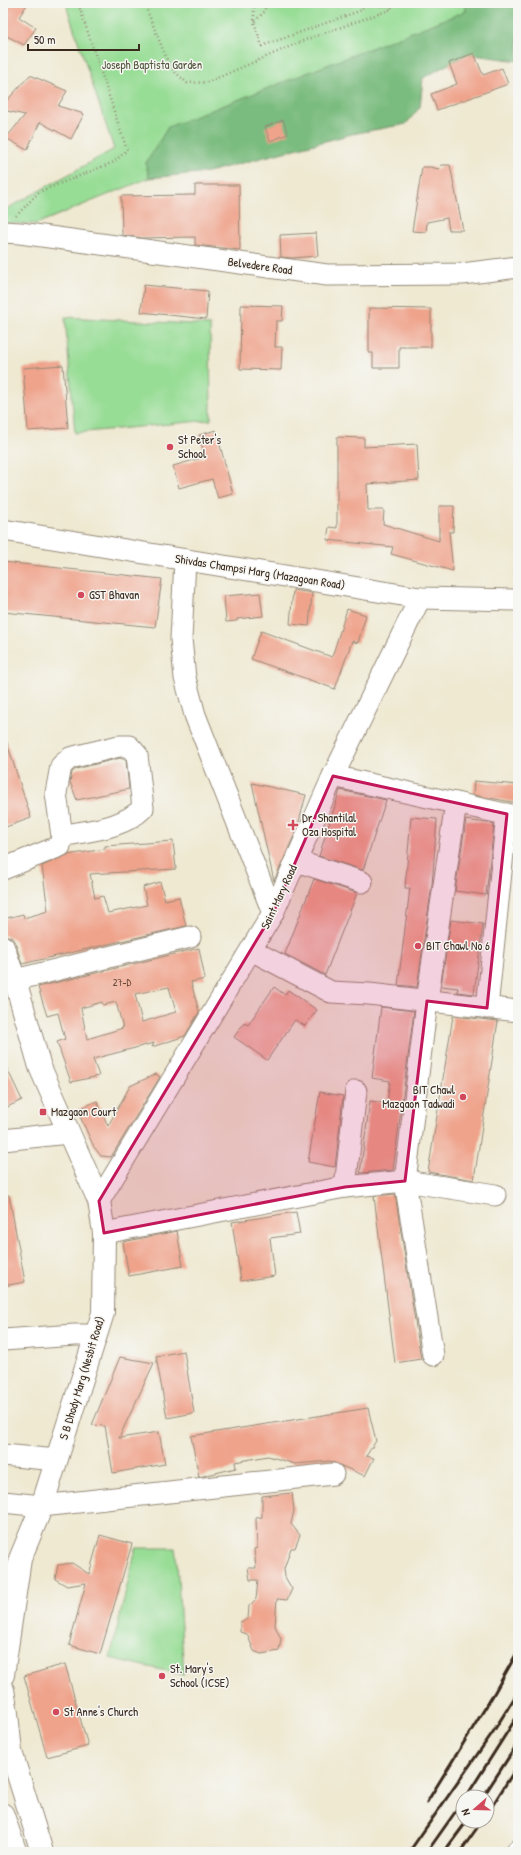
<svg xmlns="http://www.w3.org/2000/svg" width="521" height="1855" font-family="'Patrick Hand',sans-serif">
	<style>
		.green { fill: #98dd96; stroke: #6a845a }
		.forest { fill: #7abc7f; stroke: #5a734e }
		.building { fill: #efa38b; fill-rule: evenodd }
		.lines { fill: none; stroke-linecap: round; stroke-linejoin: round }
		.minor-casing { stroke: #958a78; stroke-width: 23 }
		.major-casing { stroke: #958a78; stroke-width: 24 }
		.path { stroke: #958a78; stroke-width: 2.5; stroke-dasharray: 1 3; stroke-linecap: butt }
		.minor { stroke: #fff; stroke-width: 21 }
		.major { stroke: #fff; stroke-width: 22 }
		.rail { stroke: #3b2a1e; stroke-width: 3 }
		.marked { fill: #c2185b; fill-opacity: 0.2; stroke: #c2185b; stroke-width: 3; stroke-linejoin: round }
		.poi-dot { fill: #d1495b; stroke: #f6f6f2; stroke-width: 1.5 }
		.labels { text-anchor: middle; stroke-width: 3; stroke-linejoin: round; paint-order: stroke }
		.number-label { font-size: 10px; fill: #684839 }
		.park-label { font-size: 12px; fill: #52573c; stroke: #f6f6f2 }
		.street-label { font-size: 12px; fill: #3b2a1e; stroke: #f6f6f2 }
		.poi-label { font-size: 12px; fill: #3b2a1e; stroke: #f6f6f2; text-anchor: start }
	</style>
	<rect width="100%" height="100%" fill="#f6f6f2"/>
	<filter id="ink" filterUnits="userSpaceOnUse"><feTurbulence type="fractalNoise" baseFrequency=".025" numOctaves="2"/><feDisplacementMap in="SourceGraphic" scale="8" xChannelSelector="R" yChannelSelector="G"/><feConvolveMatrix kernelMatrix="1 2 1 2 8 2 1 2 1" color-interpolation-filters="sRGB"/></filter>
	<filter id="wash" filterUnits="userSpaceOnUse"><feTurbulence type="fractalNoise" baseFrequency=".012" numOctaves="4" result="noise"/><feDisplacementMap in="SourceGraphic" scale="16" xChannelSelector="R" yChannelSelector="G"/><feGaussianBlur stdDeviation="0.9" result="paint"/><feColorMatrix in="noise" values="0 0 0 0 0 0 0 0 0 0 0 0 0 0 0 0 0 1.4 0 .05"/><feComposite in="paint" operator="in"/></filter>
	<g filter="url(#wash)">
		<rect width="100%" height="100%" fill="#efe9d2"/>
		<!-- green -->
		<g class="green">
			<polygon points="69,3 465,3 467,11 146,162 149,178 36,224 3,223 3,211 114,149 67,8"/>
			<polygon points="65,317 210,325 211,420 75,433"/>
			<polygon points="136,1548 175,1548 177,1563 184,1675 110,1658"/>
		</g>
		<!-- forest -->
		<polygon class="forest" points="465,3 518,3 518,61 467,54 423,78 420,107 406,124 352,134 208,172 149,178 146,163 168,127 466,11"/>
		<g id="blocks">
			<!-- building -->
			<g class="building">
				<polygon points="3,3 28,3 19,17 36,28 24,45 3,34"/>
				<polygon points="474,53 483,75 502,68 508,84 437,110 431,94 457,84 449,63"/>
				<polygon points="30,75 67,91 58,106 84,114 71,139 40,122 27,150 6,138 25,115 3,110 3,105"/>
				<polygon points="283,120 288,134 270,141 265,127"/>
				<polygon points="442,165 450,165 463,230 449,230 447,218 427,222 426,232 412,231 422,167 431,167 438,169"/>
				<polygon points="195,185 239,185 240,250 195,245 195,237 142,238 122,235 121,196 195,195"/>
				<polygon points="316,233 318,256 292,258 281,257 280,235"/>
				<polygon points="144,285 208,291 206,319 141,312"/>
				<polygon points="241,305 283,306 282,321 276,321 275,347 282,347 281,370 240,369"/>
				<polygon points="369,308 431,309 431,347 399,347 399,368 373,368 373,353 369,353"/>
				<polygon points="63,365 68,428 28,431 23,368"/>
				<polygon points="216,430 233,494 218,498 212,479 179,488 173,466 205,457 199,435"/>
				<polygon points="337,437 364,438 364,447 417,444 419,480 367,484 368,510 384,510 383,524 439,541 439,506 454,506 453,532 449,532 453,571 391,554 393,547 327,540 329,527 337,528"/>
				<polygon points="3,562 162,579 155,627 3,612"/>
				<polygon points="293,590 312,593 309,626 290,624"/>
				<polygon points="260,593 263,616 237,619 237,621 226,622 224,596"/>
				<polygon points="347,609 366,615 358,643 352,641 335,689 251,659 261,631 332,657"/>
				<polygon points="3,740 6,740 31,818 3,828"/>
				<polygon points="120,758 126,760 129,789 77,800 70,782 72,772 76,769"/>
				<polygon points="474,781 518,785 518,803 473,795"/>
				<polygon points="252,783 306,795 297,829 274,881"/>
				<polygon points="340,790 386,800 363,870 319,856"/>
				<polygon points="411,817 437,819 432,885 417,987 398,985 410,888 405,888"/>
				<polygon points="466,820 494,824 486,895 455,891"/>
				<polygon points="173,841 176,869 90,874 95,898 103,896 108,913 147,905 143,887 160,882 165,900 179,897 186,926 22,964 15,942 11,937 3,935 3,919 23,914 24,918 48,911 42,866 67,855 105,849 105,846"/>
				<polygon points="314,879 357,893 325,975 285,954"/>
				<polygon points="451,920 483,924 474,994 457,992 458,988 441,986"/>
				<path d="M199 948 205 979 191 982 199 1012 185 1036 152 1047 154 1043 93 1059 99 1076 71 1082 57 1042 65 1039 58 1013 47 1016 38 987ZM169 987 176 1012 142 1022 135 994ZM102 1002 103 1005 116 1002 123 1028 87 1039 81 1008Z"/>
				<polygon points="274,987 285,995 288,990 317,1010 305,1026 295,1020 267,1060 234,1037 244,1023 248,1025"/>
				<polygon points="381,1007 414,1011 393,1170 360,1173 370,1101 387,1103 390,1081 372,1078"/>
				<polygon points="453,1016 498,1021 474,1180 428,1172"/>
				<polygon points="3,1060 22,1100 3,1109"/>
				<polygon points="156,1074 160,1077 111,1157 101,1156 94,1147 77,1110 97,1101 108,1126 130,1086"/>
				<polygon points="320,1092 343,1096 335,1167 308,1162"/>
				<polygon points="395,1194 421,1359 395,1363 374,1196"/>
				<polygon points="9,1195 25,1282 3,1286 3,1196"/>
				<polygon points="296,1212 300,1234 270,1238 275,1276 241,1281 232,1222"/>
				<polygon points="177,1231 183,1266 129,1276 123,1242"/>
				<polygon points="184,1351 194,1413 167,1418 156,1356"/>
				<polygon points="120,1357 154,1363 119,1438 159,1432 165,1464 113,1473 105,1426 92,1425"/>
				<polygon points="368,1408 376,1441 366,1456 374,1458 365,1476 330,1461 295,1464 268,1456 235,1462 236,1468 199,1477 191,1436"/>
				<polygon points="292,1493 294,1510 291,1524 300,1535 295,1548 291,1548 284,1569 285,1577 292,1589 287,1600 277,1599 275,1626 281,1639 279,1651 261,1654 254,1651 247,1634 240,1632 240,1622 248,1619 249,1606 256,1599 258,1580 250,1580 248,1568 256,1568 254,1549 257,1548 256,1518 262,1517 262,1496"/>
				<polygon points="100,1535 132,1544 100,1654 69,1645 86,1583 67,1586 55,1579 58,1565 72,1563 89,1574"/>
				<polygon points="65,1664 88,1746 47,1757 24,1676"/>
			</g>
		</g>
	</g>
	<g filter="url(#ink)">
		<use href="#blocks" fill-opacity="0" stroke="#958a78" stroke-width="1"/>
		<g class="lines">
			<!-- minor casing -->
			<g class="minor-casing">
				<g id="minor">
					<polyline points="3,232 20,233 327,275 462,274 518,267"/>
					<polyline points="3,530 420,598 518,600"/>
					<polyline points="185,560 181,639 185,678 195,715 273,913"/>
					<polyline points="333,776 518,817"/>
					<polyline points="296,861 362,882"/>
					<path d="M3 869 60 846 62 836 56 793 61 766 70 758 119 746H129L137 755 143 808C122 829 90 830 62 836"/>
					<polyline points="251,950 331,992 369,994 518,1011"/>
					<polyline points="15,980 190,937"/>
					<polyline points="487,1008 507,814"/>
					<polyline points="3,1140 68,1133"/>
					<polyline points="345,1187 356,1091"/>
					<polyline points="99,1201 273,913 333,776 420,598"/>
					<polyline points="104,1233 345,1187 405,1181 495,1195"/>
					<polyline points="3,1340 75,1335 96,1335"/>
					<polyline points="433,1355 405,1181 427,1001 456,803"/>
					<polyline points="3,1455 57,1460"/>
					<polyline points="3,1502 42,1506 333,1474"/>
					<polyline points="3,1814 16,1852"/>
					<polyline points="517,1852 518,1850"/>
				</g>
			</g>
			<!-- major casing -->
			<g class="major-casing">
				<g id="major">
					<polyline points="3,947 15,980 40,1067 99,1201 104,1233 103,1313 42,1506 20,1559 3,1675"/>
					<polyline points="3,1690 7,1713 11,1752 42,1852"/>
				</g>
			</g>
			<!-- path -->
			<g class="path">
				<polyline points="144,3 168,62 175,72 187,83 208,82 305,40 392,9 389,3"/>
				<polyline points="254,3 254,22 262,46 362,10 364,3"/>
				<polyline points="255,21 265,11 265,3"/>
				<polyline points="16,216 39,192 114,162 127,150 78,3"/>
			</g>
			<!-- minor -->
			<use href="#minor" class="minor"/>
			<!-- major -->
			<use href="#major" class="major"/>
			<!-- rail -->
			<g class="rail">
				<polyline points="466,1797 518,1715"/>
				<polyline points="483,1797 518,1743"/>
				<polyline points="427,1802 492,1697 518,1651"/>
				<polyline points="487,1814 518,1765"/>
				<polyline points="409,1852 493,1732 518,1692"/>
				<polyline points="427,1852 463,1801"/>
				<polyline points="444,1852 467,1821"/>
				<polyline points="460,1852 482,1821"/>
			</g>
		</g>
	</g>
	<!-- marked area -->
	<path class="marked" d="M333 776 507 814 487 1008 427 1001 405 1181 345 1187 104 1233 99 1201 273 913Z"/>
	<!-- markers -->
	<g class="poi-dot">
		<circle cx="170" cy="447" r="4"/>
		<circle cx="81" cy="595" r="4"/>
		<path d="M291 819h4v4h4v4h-4v4h-4v-4h-4v-4h4z"/>
		<circle cx="418" cy="946" r="4"/>
		<circle cx="463" cy="1097" r="4"/>
		<rect x="39" y="1108" width="8" height="8" rx="2"/>
		<circle cx="162" cy="1676" r="4"/>
		<circle cx="56" cy="1712" r="4"/>
	</g>
	<g class="labels">
		<!-- number labels -->
		<g class="number-label">
			<text x="122" y="986">27-D</text>
		</g>
		<!-- park labels -->
		<g class="park-label">
			<text x="152" y="69">Joseph Baptista Garden</text>
		</g>
		<!-- street labels -->
		<g class="street-label">
			<text transform="translate(260 266) rotate(8)" y="4">Belvedere Road</text>
			<text transform="translate(260 572) rotate(9)" y="4">Shivdas Champsi Marg (Mazagoan Road)</text>
			<text transform="translate(279 897) rotate(-65)" y="4">Saint Mary Road</text>
			<text transform="translate(82 1378) rotate(-73)" y="4">S B Dhody Marg (Nesbit Road)</text>
		</g>
		<!-- poi labels -->
		<g class="poi-label">
			<text x="178" y="444">St Peter's<tspan x="178" dy="14">School</tspan></text>
			<text x="89" y="599">GST Bhavan</text>
			<text x="302" y="822">Dr. Shantilal<tspan x="302" dy="14">Oza Hospital</tspan></text>
			<text x="426" y="950">BIT Chawl No 6</text>
			<text x="455" y="1094" text-anchor="end">BIT Chawl<tspan x="455" dy="14">Mazgaon Tadwadi</tspan></text>
			<text x="51" y="1116">Mazgaon Court</text>
			<text x="170" y="1673">St. Mary's<tspan x="170" dy="14">School (ICSE)</tspan></text>
			<text x="64" y="1716">St Anne's Church</text>
		</g>
	</g>
	<!-- margin -->
	<rect width="521" height="1855" fill="none" stroke="#f6f6f2" stroke-width="16"/>
	<!-- north arrow -->
	<g transform="translate(475 1809) rotate(250)"><circle r="19" fill="#f6f6f2" stroke="#aba49d"/>
	<path d="M0-3L7 15L0 10L-7 15Z" fill="#d1495b"/>
	<text y="-6" font-size="11" font-weight="bold" text-anchor="middle" fill="#3b2a1e">N</text>
	</g>
	<!-- scale -->
	<path d="M28 44v6h111v-6" fill="none" stroke="#3b2a1e" stroke-width="2"/>
	<text x="34" y="44" font-size="12" fill="#3b2a1e" stroke="#f6f6f2" stroke-width="3" paint-order="stroke">50 m</text>
</svg>
